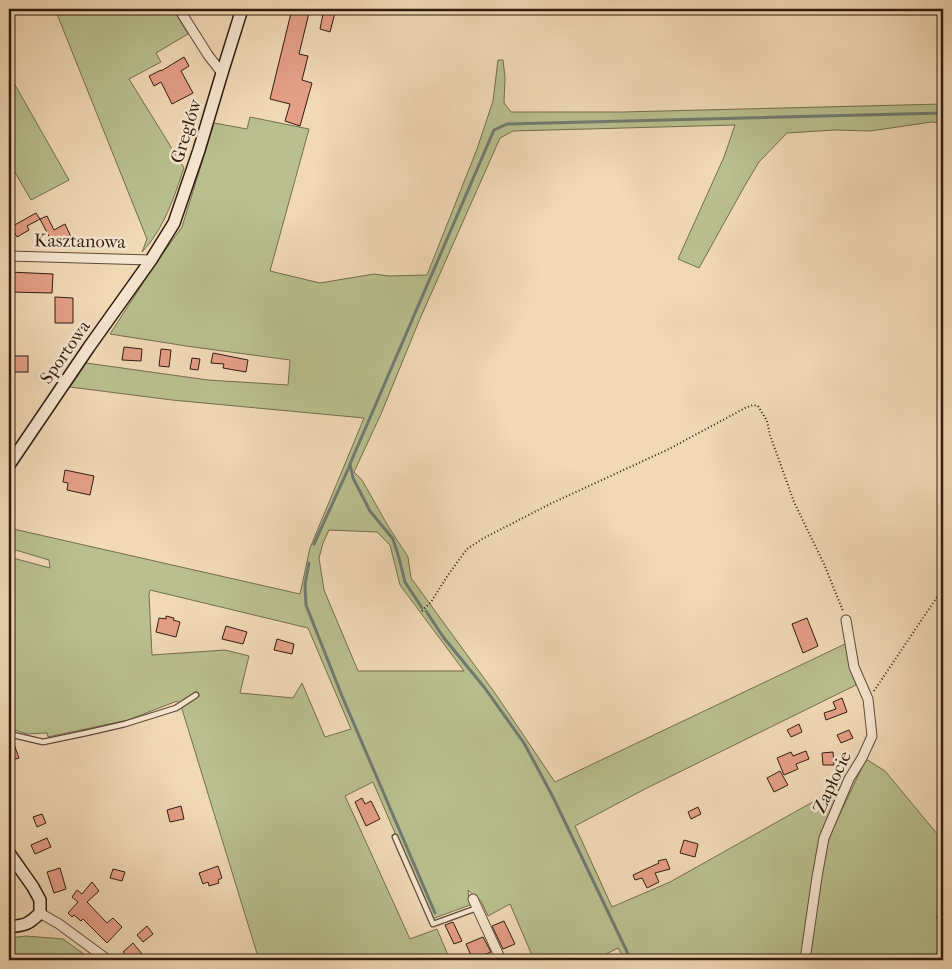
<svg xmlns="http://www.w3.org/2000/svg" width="952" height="969" font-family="'IM FELL French Canon',serif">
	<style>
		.green { fill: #b9bf8e; stroke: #746d4e; fill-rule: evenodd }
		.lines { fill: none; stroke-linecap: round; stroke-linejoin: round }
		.stream { stroke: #707a71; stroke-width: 3 }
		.building { fill: #e59f87; stroke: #301b0f }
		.lane-casing { stroke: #604a39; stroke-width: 7 }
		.street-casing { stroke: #604a39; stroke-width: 11 }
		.secondary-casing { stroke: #301b0f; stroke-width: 14 }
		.path { stroke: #301b0f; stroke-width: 2; stroke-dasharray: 1 2.5; stroke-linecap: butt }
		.lane { stroke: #f6e6d0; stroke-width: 4.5 }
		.street { stroke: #f6e6d0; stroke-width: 9 }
		.secondary { stroke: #f6e6d0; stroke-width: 11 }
		.labels { text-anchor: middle; stroke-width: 5; stroke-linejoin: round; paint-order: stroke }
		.street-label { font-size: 18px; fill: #301b0f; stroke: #f6e6d0 }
	</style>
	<rect width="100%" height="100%" fill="#f1d9b6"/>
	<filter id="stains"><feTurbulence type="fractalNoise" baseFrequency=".004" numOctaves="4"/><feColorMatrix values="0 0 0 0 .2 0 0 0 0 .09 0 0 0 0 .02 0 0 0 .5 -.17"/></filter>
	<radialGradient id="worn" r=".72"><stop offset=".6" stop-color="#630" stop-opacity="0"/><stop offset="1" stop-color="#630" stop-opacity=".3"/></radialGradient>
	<!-- green -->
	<g class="green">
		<path d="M55 9H173L188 34 156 53 161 62 129 79 184 168C174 197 164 229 142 252L147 239Z"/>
		<path d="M498 60H503L505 77 504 103 511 112H623L943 104V123L932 122 870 131 835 130 787 133 759 162 744 187 699 268 678 259 724 157 735 125 513 131 500 138 419 321 381 414 354 472 362 480 388 526 408 557 411 578 497 696 555 782 845 644 856 685 645 789 575 826 612 907 670 882 843 785 819 846 801 960H625L618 948 594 960H534L510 904 488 916 481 901 468 890 470 905 432 919 373 782 345 796 410 939 437 929 450 960H259L182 709 177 701 128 720 48 737 47 733 27 734 9 728V712H12L10 646H9V557L50 568 49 560 9 548V528L300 594 310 548 364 418 172 400 70 387 86 363 208 380 288 385 290 360 193 347 110 334 156 263 182 227 214 123 247 129 250 117 309 129 270 271 320 283 374 274 389 276 427 275 477 149 493 101ZM329 530 377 532 390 545 400 585 464 671H358L324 590 319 558 323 543ZM150 590 308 628 351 729 325 737 302 683 293 698 240 693 249 656 225 650 152 655 149 595Z"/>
		<polygon points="10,76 69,180 31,200 9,162 9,77"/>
		<polygon points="866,759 885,771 943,841 943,911 936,917 943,927 943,956 940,952 926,960 810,960 819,885 828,839"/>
		<polygon points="26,936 63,939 92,960 9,960 9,938"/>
	</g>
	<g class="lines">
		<!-- stream -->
		<g class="stream">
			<polyline points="314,544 350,465"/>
			<polyline points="309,563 305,584 306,605 342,696 435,913"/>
			<polyline points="422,608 405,582 399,558 393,539 370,511 353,478 350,464 494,130 507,124 943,113"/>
			<polyline points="426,611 444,638 484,687 524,743 553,797 631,960"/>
		</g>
	</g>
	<!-- building -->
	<g class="building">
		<polygon points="292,9 310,9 299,54 308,56 302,80 312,83 300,126 285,121 290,104 270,99"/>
		<polygon points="324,9 336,9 330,32 320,29"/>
		<polygon points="184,57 189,66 181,71 193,93 172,104 161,82 154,86 149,76 161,70 161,71"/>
		<polygon points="36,213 40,219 27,226 29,230 17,237 11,227"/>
		<polygon points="47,216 54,230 65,224 72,239 55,248 40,219"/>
		<polygon points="9,272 53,274 52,293 9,292"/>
		<polygon points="55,297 73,298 73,323 55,323"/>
		<polygon points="124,347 142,349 141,361 122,360"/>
		<polygon points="161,349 171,350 169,367 159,366"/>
		<polygon points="213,353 248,360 246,372 223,368 224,364 211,363"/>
		<rect x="9" y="356" width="19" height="16"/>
		<polygon points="192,358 200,359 198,370 190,369"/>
		<polygon points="65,470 94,476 90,495 67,490 68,483 63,482"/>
		<polygon points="166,616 174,618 173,620 180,622 176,637 156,632 159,618 166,619"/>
		<polygon points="807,618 818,646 803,653 792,624"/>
		<polygon points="226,626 247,632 243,644 222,639"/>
		<polygon points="277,639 294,644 292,654 274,650"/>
		<polygon points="842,698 847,712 826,720 824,713 836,709 833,702"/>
		<polygon points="799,724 802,732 791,737 787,730"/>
		<polygon points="849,730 853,738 841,743 837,735"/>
		<polygon points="9,738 12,739 19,758 9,761"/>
		<polygon points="806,751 809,759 796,764 798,769 784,775 777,758 791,752 793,756"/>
		<polygon points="833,752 834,765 823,765 822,753"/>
		<polygon points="780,771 788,785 774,792 767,778"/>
		<polygon points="362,798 365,804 371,801 380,819 366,826 355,802"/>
		<polygon points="181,806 184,819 170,822 167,810"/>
		<polygon points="698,807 701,814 691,819 688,812"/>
		<polygon points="42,814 46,823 37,827 33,817"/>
		<polygon points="47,838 51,847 35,854 31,845"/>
		<polygon points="684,840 698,844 695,857 680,853"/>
		<polygon points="666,859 670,869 655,873 659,882 647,888 642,878 635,880 633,875 659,863 658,861"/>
		<polygon points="218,866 222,878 218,880 219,883 209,886 208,882 203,884 199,873"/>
		<polygon points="60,868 66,889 54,893 47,872"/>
		<polygon points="113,869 125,872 122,881 110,878"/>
		<polygon points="92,882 99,891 87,902 107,923 113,918 122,927 107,943 83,919 81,921 74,915 72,917 68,913 78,902 72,897 77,890 82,894"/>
		<polygon points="504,921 515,944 503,949 492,926"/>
		<polygon points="453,922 462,941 454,944 445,925"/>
		<polygon points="147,926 153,934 143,942 137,935"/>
		<polygon points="483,937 491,952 473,960 466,944"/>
		<polygon points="133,943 142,954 135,960 130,960 123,952"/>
	</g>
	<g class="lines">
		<!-- lane casing -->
		<g class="lane-casing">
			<g id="lane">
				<polyline points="9,734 43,742 86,733 125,724 176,708 196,695"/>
				<polyline points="395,837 433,924 477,908"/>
			</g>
		</g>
		<!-- street casing -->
		<g class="street-casing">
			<g id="street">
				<polyline points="179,9 208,55 222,73"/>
				<polyline points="9,256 151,260"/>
				<polyline points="473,899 501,960"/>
				<polyline points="40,913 59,924 108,960"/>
				<polyline points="805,960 817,877 824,838 849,779 862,758 872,736 868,699 854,667 846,620"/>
			</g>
		</g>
		<!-- secondary casing -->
		<g class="secondary-casing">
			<g id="secondary">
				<polyline points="9,465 89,347 151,260 174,223 199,150 222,73 242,9"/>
				<path d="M9 853 33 887 40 900V913C28 925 25 925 9 927"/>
			</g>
		</g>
		<!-- path -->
		<g class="path">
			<polyline points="422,611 431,602 448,575 467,549 482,539 550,504 669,449 745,408 753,405 758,406 767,421 770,435 794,502 824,564 843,611"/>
			<polyline points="874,691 943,588"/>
		</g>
		<!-- lane -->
		<use href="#lane" class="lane"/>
		<!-- street -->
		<use href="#street" class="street"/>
		<!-- secondary -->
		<use href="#secondary" class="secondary"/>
	</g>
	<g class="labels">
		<!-- street labels -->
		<g class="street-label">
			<text transform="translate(186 131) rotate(-73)" y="6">Greglów</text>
			<text transform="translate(80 241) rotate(1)" y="6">Kasztanowa</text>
			<text transform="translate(65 352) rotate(-55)" y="6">Sportowa</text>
			<text transform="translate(832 782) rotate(-65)" y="6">Zapłocie</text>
		</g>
	</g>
	<!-- margin -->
	<rect width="952" height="969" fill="none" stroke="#f1d9b6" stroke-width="30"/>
	<rect x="10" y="10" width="932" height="949" fill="none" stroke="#301b0f" stroke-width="2.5"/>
	<rect x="15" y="15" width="922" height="939" fill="none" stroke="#301b0f"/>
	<rect width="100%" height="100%" filter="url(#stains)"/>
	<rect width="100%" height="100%" fill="url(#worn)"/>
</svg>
